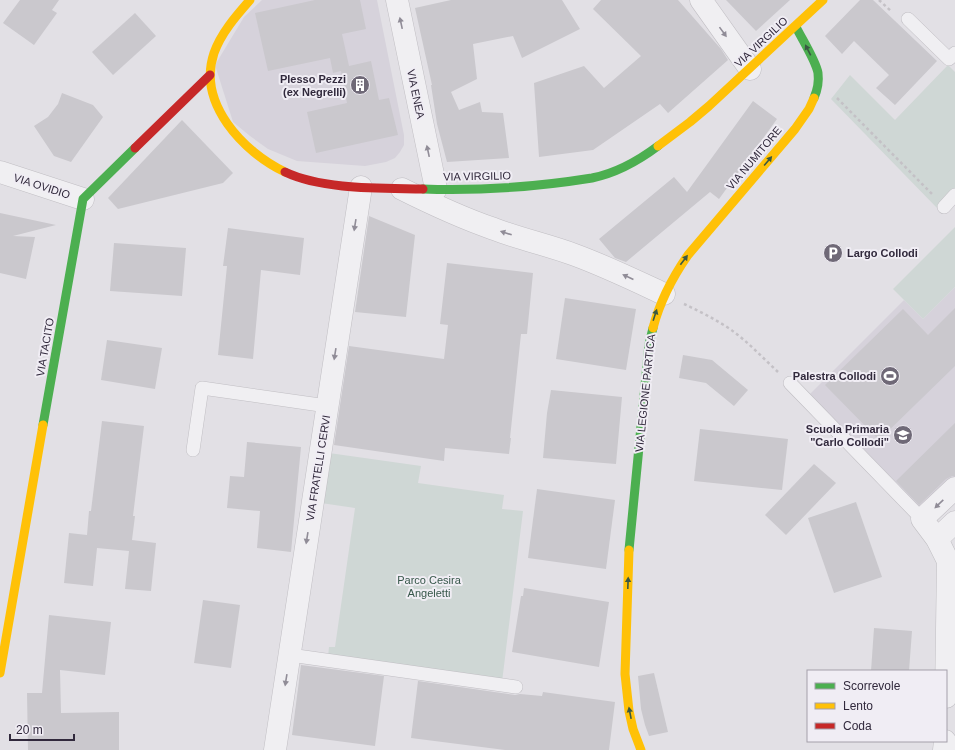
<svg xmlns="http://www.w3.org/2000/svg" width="955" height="750" font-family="Arial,sans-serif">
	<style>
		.built { fill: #d6d2db }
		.green { fill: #cfd7d5 }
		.building { fill: #cac8cd }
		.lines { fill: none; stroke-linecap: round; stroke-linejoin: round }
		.lane-casing { stroke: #c0bec3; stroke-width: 14 }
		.street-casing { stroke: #c0bec3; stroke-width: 23 }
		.path { stroke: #c4c1c6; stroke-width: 2.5; stroke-dasharray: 3 3; stroke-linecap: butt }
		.lane { stroke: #f0eff2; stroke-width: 13 }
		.street { stroke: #f0eff2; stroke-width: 22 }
		.fast { stroke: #4caf50; stroke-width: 9 }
		.slow { stroke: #ffc107; stroke-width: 9 }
		.jam { stroke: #c62828; stroke-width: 9 }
		.oneway { fill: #908c97 }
		.oneway2 { fill: #3a5843 }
		.labels { text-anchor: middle; stroke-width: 4; stroke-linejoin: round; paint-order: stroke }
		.street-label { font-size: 11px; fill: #31293c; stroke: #f0edf4 }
		.poi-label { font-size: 11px; font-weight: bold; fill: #31293c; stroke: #f0edf4; text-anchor: end }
		.park-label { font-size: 11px; fill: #37574a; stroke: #f0edf4 }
	</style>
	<rect width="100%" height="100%" fill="#e2e0e5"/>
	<!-- built -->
	<g class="built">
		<polygon points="262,0 377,0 404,135 404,145 400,152 395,158 386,162 365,166 297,161 268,149 250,136 233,122 215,65 244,17"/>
		<polygon points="955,287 955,477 922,509 810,394 904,300 923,319"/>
	</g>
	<!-- green -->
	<g class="green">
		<polygon points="948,65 955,72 955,190 937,208 831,99 850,75 895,120"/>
		<polygon points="955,227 955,287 923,319 893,289"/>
		<polygon points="329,453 421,466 418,483 504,495 502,509 523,511 502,682 328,657 329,647 335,647 355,508 321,503"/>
	</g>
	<!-- building -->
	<g class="building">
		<polygon points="20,0 59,0 52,10 57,13 34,45 3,23"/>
		<polygon points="315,0 360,0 366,29 342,34 349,66 371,61 379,100 389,98 398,135 316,153 307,112 347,103 341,71 333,73 330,58 268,71 255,13"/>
		<polygon points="451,0 562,0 580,29 522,58 513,36 473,44 477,79 451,92 459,110 480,102 482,112 503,113 509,158 447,162 437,124 431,85 432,85 415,8"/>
		<polygon points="601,0 678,0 721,49 728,60 668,113 660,104 593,150 539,157 534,83 584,66 604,88 641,56 593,9"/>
		<polygon points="726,0 790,0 756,31"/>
		<polygon points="860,0 873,0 937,61 895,105 876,88 889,75 854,41 842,54 825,36"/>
		<polygon points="135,13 156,36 113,75 92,52"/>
		<polygon points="62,93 93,105 103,117 71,162 54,156 34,126 48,117 58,104"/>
		<polygon points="753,101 777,119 719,199 710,192 626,262 615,258 599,239 674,177 687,192"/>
		<polygon points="182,120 233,173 223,183 118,209 108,198"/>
		<polygon points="0,213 56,225 13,236 35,237 26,279 0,273"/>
		<polygon points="369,216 415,235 406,317 355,312"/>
		<polygon points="228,228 304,238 300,275 261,270 253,359 218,355 227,266 223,266"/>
		<polygon points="114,243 186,248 182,296 110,291"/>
		<polygon points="447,263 533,273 527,334 521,334 510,438 511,438 509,454 445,448 444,461 334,445 349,346 444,359 448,325 440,324"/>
		<polygon points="565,298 636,309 626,370 556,359"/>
		<polygon points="955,308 955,366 879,440 825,385 903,309 928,335"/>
		<polygon points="107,340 162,348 155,389 101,380"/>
		<polygon points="683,355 712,360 748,390 734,406 706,383 679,378"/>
		<polygon points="551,390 622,397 616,464 543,458 547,413"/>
		<polygon points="102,421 144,426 133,516 135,516 132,540 156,543 151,591 125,589 129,551 97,548 93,586 64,583 69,533 87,535 89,511 91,511"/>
		<polygon points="955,423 955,476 952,476 946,479 919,505 896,481"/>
		<polygon points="700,429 788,439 782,490 694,481"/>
		<polygon points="247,442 301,447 291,552 257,548 260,511 227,508 230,476 244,477"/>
		<polygon points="814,464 836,483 786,535 765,515"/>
		<polygon points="537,489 615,500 606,569 528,558"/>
		<polygon points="856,502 882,577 834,593 808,518"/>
		<polygon points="524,588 609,602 599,667 512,652 521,596 523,596"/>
		<polygon points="203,600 240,605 231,668 194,663"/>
		<polygon points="49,615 111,622 105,675 60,670 61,713 119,712 119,750 28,750 27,693 42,693"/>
		<polygon points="874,628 912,631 909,671 871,671"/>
		<polygon points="301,665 384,676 375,746 292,735"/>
		<polygon points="654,673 668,732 649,736 645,725 641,709 638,676"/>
		<polygon points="418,681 515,695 520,694 542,696 543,692 615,702 609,750 505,750 411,738"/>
	</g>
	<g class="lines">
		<!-- lane casing -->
		<g class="lane-casing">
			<g id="lane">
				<polyline points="908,19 949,59 955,53"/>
				<polyline points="944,207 955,195"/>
				<polyline points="790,383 922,519"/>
				<polyline points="193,450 202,388 327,406"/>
				<polyline points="290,655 516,687"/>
			</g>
		</g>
		<!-- street casing -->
		<g class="street-casing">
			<g id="street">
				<polyline points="397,0 436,189"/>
				<polyline points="701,0 750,69"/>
				<polyline points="0,172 83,199"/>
				<path d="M402 189C432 204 462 218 494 229 520 239 548 245 575 255 605 266 634 280 664 294"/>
				<polyline points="937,539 955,522"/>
				<polyline points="946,697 948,561 937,539 922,519 955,488"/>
				<polyline points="275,750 361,187"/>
				<polyline points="944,750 945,741"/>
			</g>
		</g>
		<!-- path -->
		<g class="path">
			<polyline points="879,0 892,12"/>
			<polyline points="837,98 932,194"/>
			<path d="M684 304C699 311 715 319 730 329 747 341 762 357 778 372"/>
		</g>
		<!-- lane -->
		<use href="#lane" class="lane"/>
		<!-- street -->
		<use href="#street" class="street"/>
		<!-- fast -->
		<g class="fast">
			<path d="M796 27C802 39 816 61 818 73 819 81 817 91 814 98"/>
			<path d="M423 189C479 191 536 187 592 178 617 173 638 161 658 146"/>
			<polyline points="43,425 83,199 135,148"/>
			<polyline points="629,550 649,344 653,328"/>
		</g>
		<!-- slow -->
		<g class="slow">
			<path d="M250 0C236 16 221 33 214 53 197 103 243 152 285 172"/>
			<polyline points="658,146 690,122 709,106 823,0"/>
			<path d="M653 328C660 301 672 278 688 255L795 129 809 109 814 98"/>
			<polyline points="629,550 625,674 629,711 633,729 641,750"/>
			<polyline points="0,673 43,425"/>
		</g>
		<!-- jam -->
		<g class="jam">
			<polyline points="135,148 210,75"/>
			<path d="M285 172C323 190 381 188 423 189"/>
		</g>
	</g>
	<!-- one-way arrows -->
	<defs><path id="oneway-solid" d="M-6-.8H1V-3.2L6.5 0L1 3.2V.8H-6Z"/></defs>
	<g class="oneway">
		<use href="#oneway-solid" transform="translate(401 23) rotate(-102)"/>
		<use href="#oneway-solid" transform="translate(723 32) rotate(54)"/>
		<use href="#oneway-solid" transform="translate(428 151) rotate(-102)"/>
		<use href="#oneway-solid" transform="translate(355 225) rotate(99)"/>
		<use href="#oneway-solid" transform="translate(506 233) rotate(-162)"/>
		<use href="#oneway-solid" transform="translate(628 277) rotate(-155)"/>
		<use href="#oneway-solid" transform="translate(335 354) rotate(99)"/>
		<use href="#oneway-solid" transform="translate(939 504) rotate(136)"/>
		<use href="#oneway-solid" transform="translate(307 538) rotate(99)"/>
		<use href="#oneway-solid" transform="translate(286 680) rotate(99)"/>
	</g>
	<g class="oneway2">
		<use href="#oneway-solid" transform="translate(808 50) rotate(-117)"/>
		<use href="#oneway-solid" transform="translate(768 161) rotate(-50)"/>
		<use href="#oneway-solid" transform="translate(684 260) rotate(-53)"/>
		<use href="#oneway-solid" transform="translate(655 315) rotate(-72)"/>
		<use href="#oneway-solid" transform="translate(628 583) rotate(-88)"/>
		<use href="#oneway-solid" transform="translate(630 713) rotate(-101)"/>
	</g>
	<!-- icons -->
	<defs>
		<g id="building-disc" transform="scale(1)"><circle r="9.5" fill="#6f6977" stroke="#f0edf4"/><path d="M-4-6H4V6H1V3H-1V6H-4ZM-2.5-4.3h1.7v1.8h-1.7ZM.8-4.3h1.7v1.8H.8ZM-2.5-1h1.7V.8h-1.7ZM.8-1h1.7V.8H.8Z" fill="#fff"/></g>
		<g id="parking-disc" transform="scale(1)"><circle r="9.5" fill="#6f6977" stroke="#f0edf4"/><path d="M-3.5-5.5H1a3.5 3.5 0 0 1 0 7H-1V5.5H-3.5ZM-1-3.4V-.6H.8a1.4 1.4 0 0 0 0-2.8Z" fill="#fff"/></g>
		<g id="stadium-disc" transform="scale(1)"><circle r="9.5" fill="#6f6977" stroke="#f0edf4"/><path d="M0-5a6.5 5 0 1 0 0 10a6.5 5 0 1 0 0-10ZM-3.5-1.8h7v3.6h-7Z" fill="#fff"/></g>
		<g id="school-disc" transform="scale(1)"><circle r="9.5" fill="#6f6977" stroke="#f0edf4"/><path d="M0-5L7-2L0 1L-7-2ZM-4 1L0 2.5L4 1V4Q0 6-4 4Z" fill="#fff"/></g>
	</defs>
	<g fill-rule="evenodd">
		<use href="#building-disc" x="360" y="85"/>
		<use href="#parking-disc" x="833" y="253"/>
		<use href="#stadium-disc" x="890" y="376"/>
		<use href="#school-disc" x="903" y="435"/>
	</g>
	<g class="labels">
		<!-- street labels -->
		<g class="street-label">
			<text transform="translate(761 42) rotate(-43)" y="4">VIA VIRGILIO</text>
			<text transform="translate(416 94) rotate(78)" y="4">VIA ENEA</text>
			<text transform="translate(754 158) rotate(-50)" y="4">VIA NUMITORE</text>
			<text transform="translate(477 176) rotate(-1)" y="4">VIA VIRGILIO</text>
			<text transform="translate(42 186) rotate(18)" y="4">VIA OVIDIO</text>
			<text transform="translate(45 347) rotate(-80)" y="4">VIA TACITO</text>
			<text transform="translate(645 393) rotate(-84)" y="4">VIA LEGIONE PARTICA</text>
			<text transform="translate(318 468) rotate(-81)" y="4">VIA FRATELLI CERVI</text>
		</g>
		<!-- poi labels -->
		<g class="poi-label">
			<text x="346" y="83">Plesso Pezzi<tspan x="346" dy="13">(ex Negrelli)</tspan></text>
			<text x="847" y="257" text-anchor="start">Largo Collodi</text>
			<text x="876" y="380">Palestra Collodi</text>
			<text x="889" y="433">Scuola Primaria<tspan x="889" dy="13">"Carlo Collodi"</tspan></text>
		</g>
		<!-- park labels -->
		<g class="park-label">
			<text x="429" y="584">Parco Cesira<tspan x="429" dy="13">Angeletti</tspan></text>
		</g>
	</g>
	<!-- legend -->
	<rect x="807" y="670" width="140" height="72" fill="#f0edf4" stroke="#a49faa"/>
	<rect x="815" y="683" width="20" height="6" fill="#4caf50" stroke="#a49faa"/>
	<text x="843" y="690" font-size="12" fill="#31293c">Scorrevole</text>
	<rect x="815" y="703" width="20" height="6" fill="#ffc107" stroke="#a49faa"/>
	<text x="843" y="710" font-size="12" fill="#31293c">Lento</text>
	<rect x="815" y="723" width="20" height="6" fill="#c62828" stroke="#a49faa"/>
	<text x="843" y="730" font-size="12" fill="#31293c">Coda</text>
	<!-- scale -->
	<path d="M10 734v6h64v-6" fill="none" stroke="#31293c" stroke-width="2"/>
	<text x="16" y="734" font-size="12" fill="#31293c" stroke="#f0edf4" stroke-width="3" paint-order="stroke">20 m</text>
</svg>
